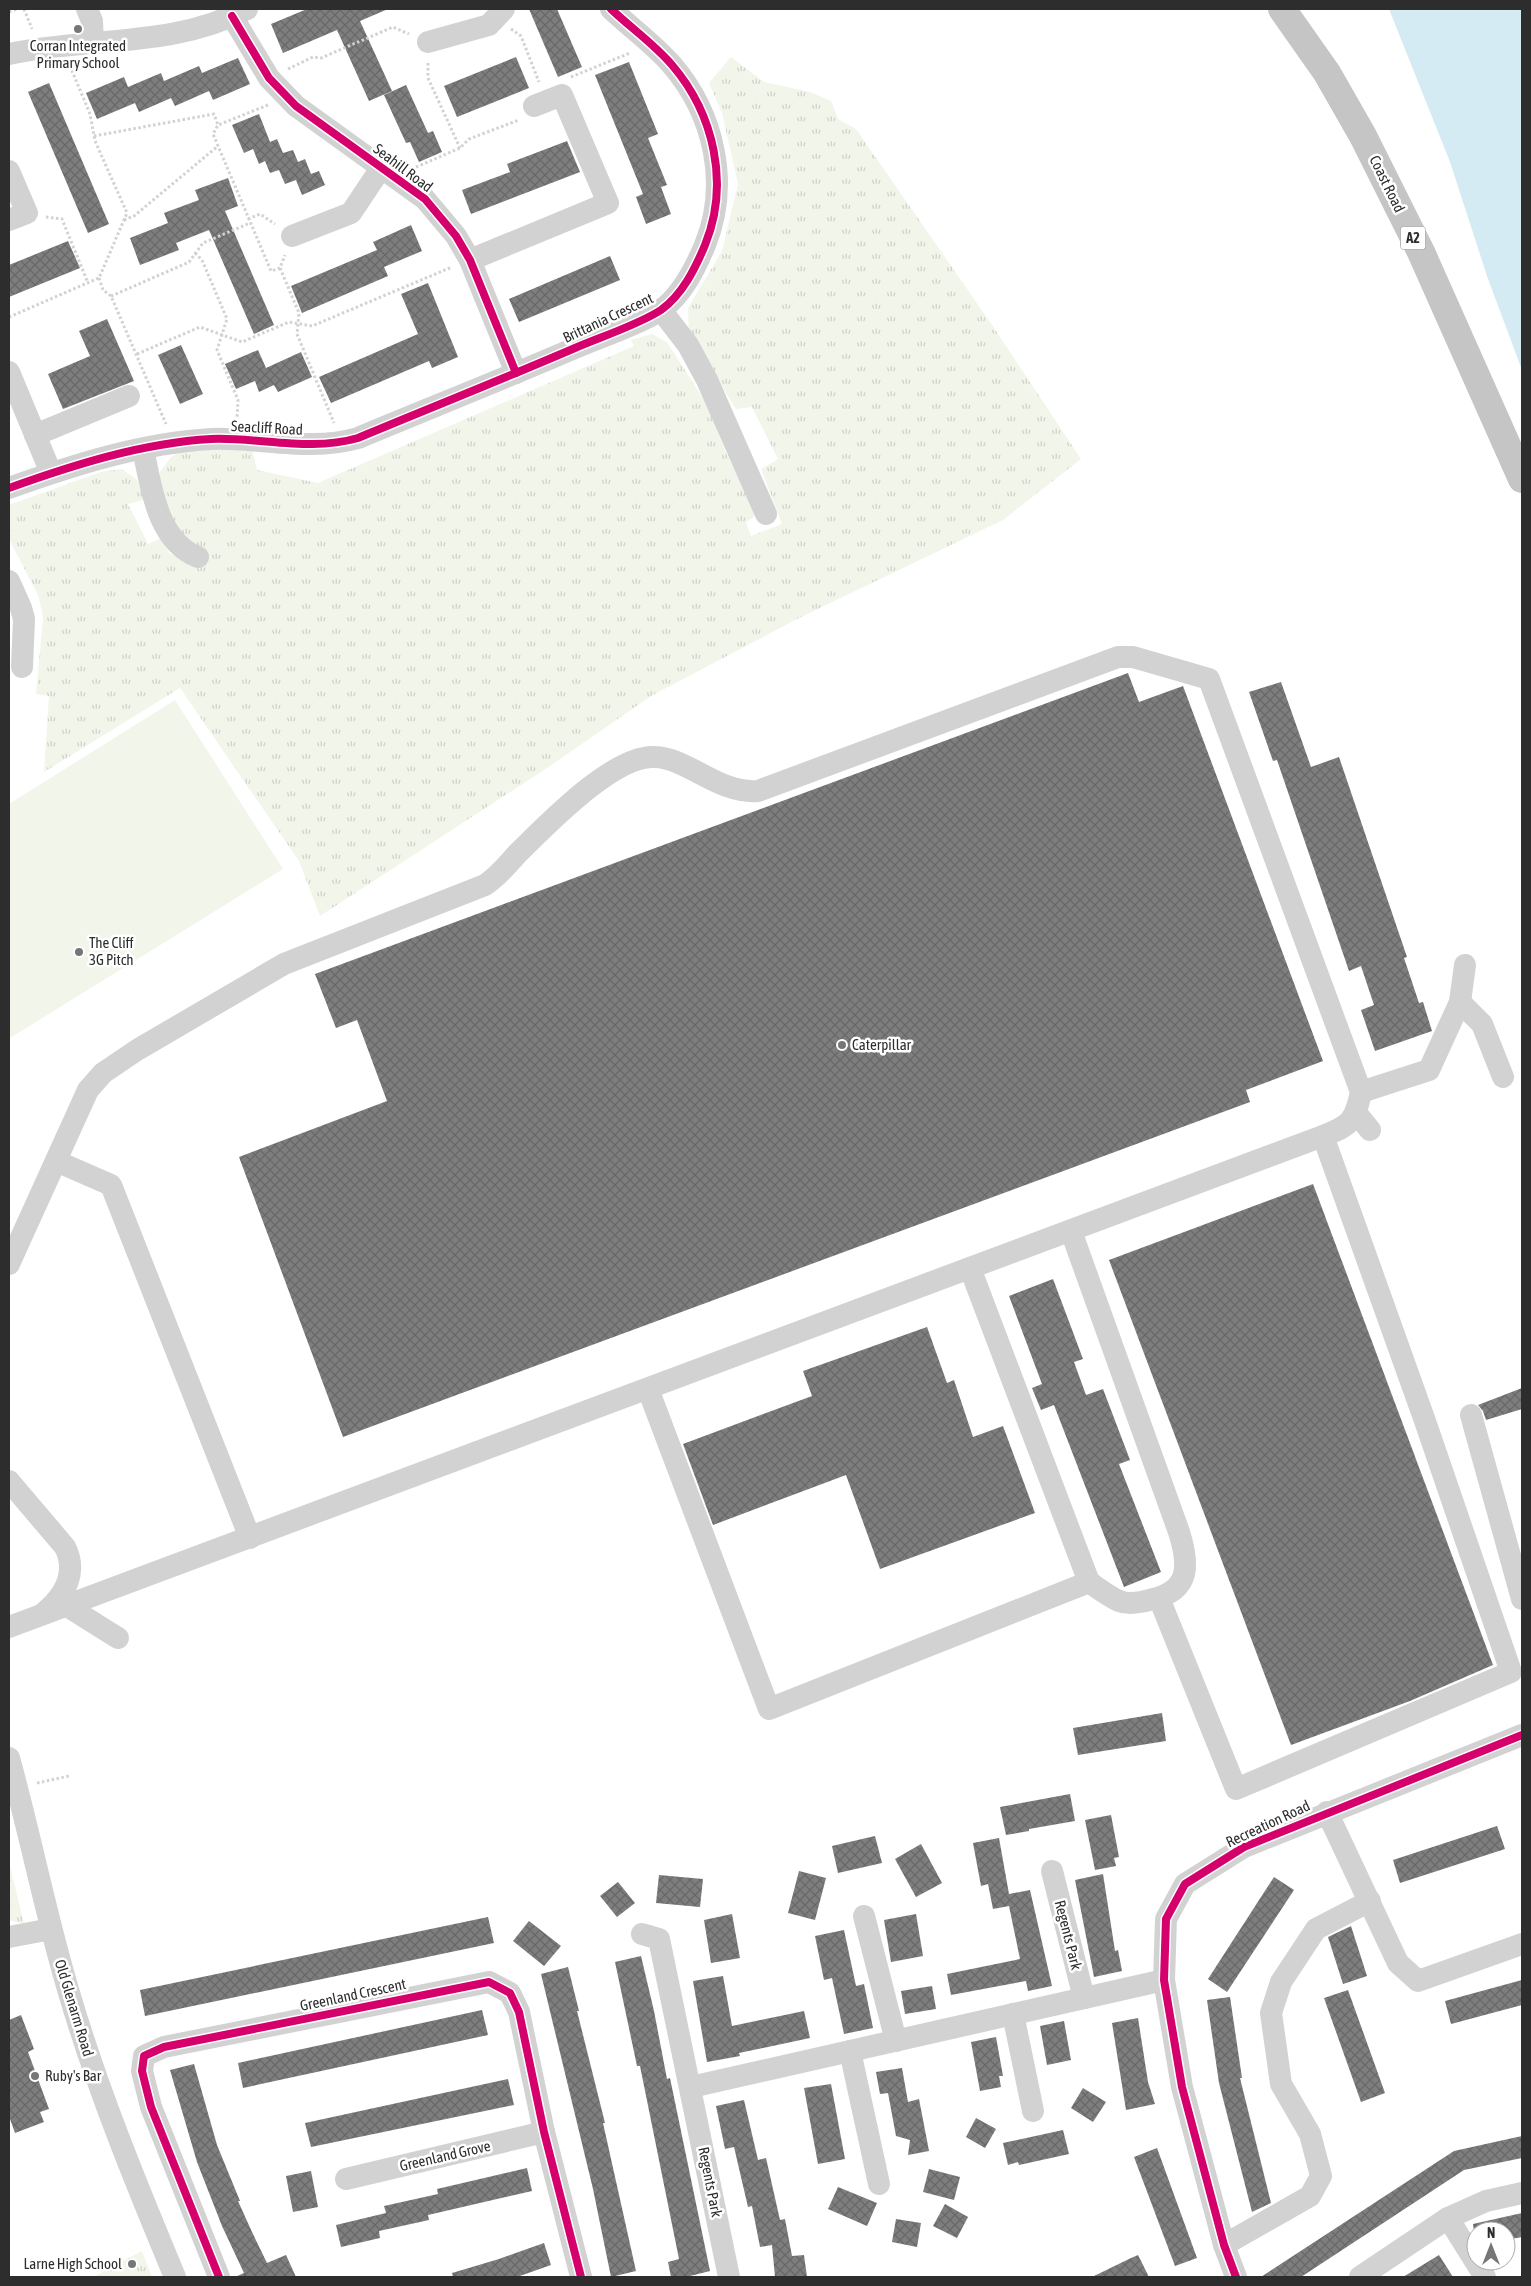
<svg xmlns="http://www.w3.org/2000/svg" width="1531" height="2286" font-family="'Asap Condensed',sans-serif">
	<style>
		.grass { fill: url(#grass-tufts) }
		.pitch { fill: #f1f5ea }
		.water { fill: #d5ebf3 }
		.building { fill: url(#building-cross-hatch) }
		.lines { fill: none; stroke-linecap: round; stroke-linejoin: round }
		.path { stroke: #d2d2d2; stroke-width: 3; stroke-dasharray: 2.5 2.5; stroke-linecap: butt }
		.minor { stroke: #d2d2d2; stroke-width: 22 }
		.major { stroke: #c5c5c5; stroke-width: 28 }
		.cycleway-casing { stroke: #fff; stroke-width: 11 }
		.cycleway { stroke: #d6006c; stroke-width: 8 }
		.poi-dot { fill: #767676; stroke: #fff; stroke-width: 2 }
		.labels { text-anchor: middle; stroke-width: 5; stroke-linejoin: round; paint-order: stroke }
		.shield { fill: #fff; stroke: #6c6c6c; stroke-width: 1 }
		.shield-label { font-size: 14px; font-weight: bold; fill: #2d2d2d }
		.poi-label { font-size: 15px; fill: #2d2d2d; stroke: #fff; text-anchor: start }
		.street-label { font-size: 15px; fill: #2d2d2d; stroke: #fff }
	</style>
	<defs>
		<pattern id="grass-tufts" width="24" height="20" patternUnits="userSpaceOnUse" patternTransform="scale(1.25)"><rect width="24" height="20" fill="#f1f5ea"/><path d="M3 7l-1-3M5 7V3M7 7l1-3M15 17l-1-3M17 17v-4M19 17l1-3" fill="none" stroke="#cfd2c9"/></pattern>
		<pattern id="building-cross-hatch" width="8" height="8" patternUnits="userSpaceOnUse" patternTransform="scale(1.25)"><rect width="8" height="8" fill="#7e7e7e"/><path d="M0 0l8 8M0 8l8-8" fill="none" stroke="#686868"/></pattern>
	</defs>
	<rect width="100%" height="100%" fill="#fff"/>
	<!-- grass -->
	<g class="grass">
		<polygon points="731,57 764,82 810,92 831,101 838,119 856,129 992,325 1081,459 1003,520 797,619 651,696 550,766 320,916 299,861 180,688 44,772 49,696 36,694 43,618 39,597 9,539 9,505 101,472 122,469 137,480 147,499 128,504 148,544 162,538 169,553 200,569 202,552 184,543 158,487 160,472 171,457 193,446 252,449 257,470 318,483 634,346 631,340 652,334 667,342 707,405 726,453 753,507 754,517 746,522 751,536 782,524 761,469 778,459 752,407 736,409 689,334 688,308 722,251 738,184 722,113 709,83"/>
		<polygon points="9,1862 24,1924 9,1920"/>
		<polygon points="142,2251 152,2277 93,2277"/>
	</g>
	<!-- pitch -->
	<polygon class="pitch" points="175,700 283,869 10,1038 9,1035 9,804"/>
	<!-- water -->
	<polygon class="water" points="1389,9 1522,9 1522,370 1488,279 1450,162"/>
	<!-- building -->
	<g class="building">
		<polygon points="307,9 388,9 360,21 392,91 369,101 337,30 283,53 271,24"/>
		<polygon points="529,9 557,9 582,67 558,77"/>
		<polygon points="516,57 529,88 457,117 444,86"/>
		<polygon points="238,58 250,84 213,100 209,91 175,106 171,98 139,112 135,103 97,119 86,93 124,77 128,87 161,73 164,81 199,66 202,73"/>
		<polygon points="629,62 658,134 648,138 667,185 661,187 671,214 646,224 636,197 643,194 595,75"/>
		<polygon points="49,83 109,224 88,233 28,92"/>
		<polygon points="406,85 428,133 433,131 442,152 419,162 410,142 406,143 384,95"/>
		<polygon points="259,114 270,142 277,139 283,153 293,150 298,162 305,159 311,174 319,171 325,185 302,195 296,180 285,184 279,170 270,173 265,161 259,164 253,149 244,153 232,125"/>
		<polygon points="567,141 580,172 471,214 462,190 510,172 507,164"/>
		<polygon points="228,178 238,206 225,211 274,325 254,334 209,230 176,243 179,250 140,265 130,238 168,223 164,213 199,200 195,190"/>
		<polygon points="411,225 422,251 384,267 388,276 302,313 291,286 377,250 373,242"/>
		<polygon points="68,241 80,268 9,297 9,265"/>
		<polygon points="610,256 620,280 519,322 509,299"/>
		<polygon points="428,283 458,357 432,368 429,361 331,403 319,377 418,334 401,294"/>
		<polygon points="107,319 134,381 63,409 48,374 90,356 79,331"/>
		<polygon points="181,345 203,394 180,404 158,355"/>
		<polygon points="258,350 266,368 301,352 312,377 278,392 274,385 259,392 255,381 236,389 225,364"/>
		<polygon points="1128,673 1139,702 1183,686 1323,1061 1246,1090 1250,1102 343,1437 239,1157 387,1101 357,1020 336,1028 315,974"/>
		<polygon points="1281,682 1311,767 1339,757 1407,957 1404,958 1419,1003 1423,1002 1432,1031 1375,1051 1361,1010 1374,1005 1361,966 1349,971 1277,760 1273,761 1249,692"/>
		<polygon points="1313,1184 1493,1665 1410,1701 1291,1745 1109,1260"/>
		<polygon points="1053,1279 1083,1359 1074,1362 1086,1395 1103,1389 1130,1460 1119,1464 1161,1572 1124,1587 1054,1405 1041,1410 1032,1388 1042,1384 1009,1296"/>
		<polygon points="927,1327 947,1383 954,1380 973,1437 1003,1426 1035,1513 880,1569 846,1475 713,1525 683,1444 812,1396 803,1371"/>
		<polygon points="1522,1388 1522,1409 1486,1420 1483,1411 1478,1405"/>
		<polygon points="1162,1713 1166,1741 1078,1755 1073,1728"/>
		<polygon points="1070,1794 1075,1821 1029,1829 1029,1831 1006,1835 1000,1807"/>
		<polygon points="1111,1815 1119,1857 1114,1858 1116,1866 1095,1870 1085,1820"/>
		<polygon points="1497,1826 1505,1849 1400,1883 1393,1860"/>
		<polygon points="875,1836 882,1863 838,1873 832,1846"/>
		<polygon points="999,1838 1009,1894 1030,1890 1052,1986 1028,1991 1026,1981 951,1995 947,1974 1020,1959 1009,1906 993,1909 988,1884 981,1886 973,1843"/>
		<polygon points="921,1844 942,1883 916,1897 895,1859"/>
		<polygon points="799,1871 826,1878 815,1920 788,1913"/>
		<polygon points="1103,1874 1115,1951 1118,1950 1122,1971 1094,1977 1075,1880"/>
		<polygon points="659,1875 703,1879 700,1907 656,1903"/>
		<polygon points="1274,1877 1294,1890 1227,1992 1208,1979"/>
		<polygon points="618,1882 635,1903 617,1917 600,1896"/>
		<polygon points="732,1914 740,1958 711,1963 704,1920"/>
		<polygon points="916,1914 923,1956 891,1962 884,1920"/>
		<polygon points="488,1917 494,1943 145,2016 140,1990"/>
		<polygon points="529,1921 561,1946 544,1966 513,1941"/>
		<polygon points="1351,1926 1367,1976 1343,1984 1328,1937"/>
		<polygon points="844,1930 856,1986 864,1984 873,2028 844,2034 832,1978 824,1980 815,1936"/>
		<polygon points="641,1956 654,2011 667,2079 670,2078 710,2271 686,2277 671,2277 668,2262 679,2259 640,2066 637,2066 615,1962"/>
		<polygon points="568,1967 579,2011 577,2011 605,2123 603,2123 636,2271 611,2277 593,2189 541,1974"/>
		<polygon points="723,1976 732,2026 804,2011 810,2038 739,2053 740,2056 707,2062 693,1981"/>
		<polygon points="1522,1980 1522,2005 1451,2024 1445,2001"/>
		<polygon points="932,1986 936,2009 905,2014 901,1991"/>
		<polygon points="1348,1990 1385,2093 1361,2102 1324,1998"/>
		<polygon points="1230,1997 1242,2078 1240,2078 1271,2203 1252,2212 1219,2083 1207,2000"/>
		<polygon points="482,2010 488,2035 243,2088 238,2063"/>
		<polygon points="21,2015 34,2049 28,2052 49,2109 40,2112 44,2122 15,2133 9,2116 9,2020"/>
		<polygon points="1138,2018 1148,2082 1155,2104 1126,2110 1112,2023"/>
		<polygon points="1064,2021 1071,2060 1047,2065 1040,2026"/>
		<polygon points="996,2037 1003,2076 999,2076 1001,2087 980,2091 971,2042"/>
		<polygon points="194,2064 217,2145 240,2201 238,2201 252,2232 267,2263 286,2255 296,2277 235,2277 244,2273 222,2226 197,2162 170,2070"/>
		<polygon points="902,2068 908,2102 919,2099 929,2151 908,2155 910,2140 896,2136 888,2093 880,2094 876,2072"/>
		<polygon points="508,2079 514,2105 311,2147 305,2123"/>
		<polygon points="831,2084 845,2159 818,2164 804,2088"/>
		<polygon points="1083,2088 1106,2102 1093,2122 1071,2108"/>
		<polygon points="744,2100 758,2160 766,2158 780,2220 785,2219 792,2256 804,2255 807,2277 775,2277 772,2245 760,2247 752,2206 748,2207 734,2147 725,2149 716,2106"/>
		<polygon points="976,2118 996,2129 985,2148 966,2137"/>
		<polygon points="1063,2130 1069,2154 1019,2165 1018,2162 1008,2165 1003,2143"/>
		<polygon points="1522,2136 1522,2158 1464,2170 1301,2277 1261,2277 1454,2151"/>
		<polygon points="1157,2148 1197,2258 1175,2266 1134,2157"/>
		<polygon points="527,2168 532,2191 428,2215 429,2220 379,2231 380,2238 341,2247 336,2225 386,2213 384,2206 438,2194 437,2189"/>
		<polygon points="929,2169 960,2177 954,2200 923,2192"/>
		<polygon points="311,2171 318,2207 293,2212 286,2176"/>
		<polygon points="838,2187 877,2203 867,2226 828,2209"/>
		<polygon points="945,2204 968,2217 957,2238 933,2226"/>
		<polygon points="1522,2213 1522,2237 1506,2240 1506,2231 1474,2231 1473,2224"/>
		<polygon points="896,2219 921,2223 917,2247 892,2242"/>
		<polygon points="544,2243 551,2265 517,2277 453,2277 452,2273 499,2259"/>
		<polygon points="1138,2255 1149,2277 1092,2277 1129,2259"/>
		<polygon points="1439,2255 1453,2277 1403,2277"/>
	</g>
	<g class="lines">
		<!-- path -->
		<g class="path">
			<polyline points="24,9 32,29"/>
			<polyline points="9,12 17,9"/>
			<polyline points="511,29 521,36 539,82"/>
			<polyline points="428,63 428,78 460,148"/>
			<polyline points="288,69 313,57 321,58 393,27 409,34"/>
			<polyline points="571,77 630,53"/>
			<polyline points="268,105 218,125 213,134 271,271 280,268 285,255"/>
			<polyline points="94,136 214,114 218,125"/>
			<polyline points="416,167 460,148 469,139 519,120"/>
			<polyline points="46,217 62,219 88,283"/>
			<polyline points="248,219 260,214 275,224"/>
			<polyline points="124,220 134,216 218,146"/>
			<polyline points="195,253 202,260 227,319 217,350 238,400 237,419"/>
			<polyline points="280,268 299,313 297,334 334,423"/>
			<polyline points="99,278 103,290 111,296 166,424"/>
			<polyline points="111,296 189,262 203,243 250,223"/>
			<polyline points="9,317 99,278 127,213 95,141 90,114 70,66"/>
			<polyline points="137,354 200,327 242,342 289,322 312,326 452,267"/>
			<polyline points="37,1783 69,1776"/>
		</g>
		<!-- minor -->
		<g class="minor">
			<polyline points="87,9 92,21 93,42"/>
			<polyline points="232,16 269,78 296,106 425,199 456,236 470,260 516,373"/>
			<polyline points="428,42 489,25 504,9"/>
			<path d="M9 54C88 37 173 48 247 9"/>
			<polyline points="9,171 27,213 9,220"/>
			<polyline points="292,236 351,213 381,168"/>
			<polyline points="470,260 608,203 562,95 534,106"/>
			<polyline points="661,310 688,345 707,380 766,514"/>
			<polyline points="9,372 51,473"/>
			<polyline points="35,435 129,396"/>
			<path d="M143 449C151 486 157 541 198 557"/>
			<path d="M9 488C73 465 142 443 211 439 260 437 310 452 358 438 430 408 503 379 575 348 600 337 638 325 661 310 682 295 695 269 705 245 730 184 714 114 672 65 654 44 631 28 611 9"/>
			<polyline points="9,581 21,608 24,619 22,667"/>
			<polyline points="1460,1002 1482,1024 1503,1077"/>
			<polyline points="1361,1092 1429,1070 1460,1002 1465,965"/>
			<polyline points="1357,1114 1370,1130"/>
			<polyline points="56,1161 111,1185 250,1538"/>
			<path d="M1071 1231 1179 1532C1189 1564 1191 1590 1153 1599 1143 1602 1129 1605 1119 1601 1108 1596 1098 1588 1089 1582"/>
			<path d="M9 1264 88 1090 103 1073 137 1050 284 964 485 885C499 876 507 865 518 853 547 825 614 754 655 757 688 758 718 794 758 791L1118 657H1133L1209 679 1361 1092C1355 1121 1350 1126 1323 1136L9 1627"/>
			<polyline points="648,1389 769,1709 1089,1582 970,1268"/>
			<polyline points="1471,1415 1522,1599"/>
			<path d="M9 1481 65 1547C78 1573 65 1595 45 1612"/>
			<polyline points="1159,1598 1236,1789 1511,1672 1425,1421 1323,1136"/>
			<polyline points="67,1606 118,1638"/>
			<path d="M9 1758C30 1834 45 1911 67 1986 96 2086 135 2181 175 2277"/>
			<polyline points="1327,1812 1398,1963 1418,1981 1522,1944"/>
			<polyline points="1052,1871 1084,1998"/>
			<polyline points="864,1916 896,2041"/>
			<polyline points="642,1934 659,1939 729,2277"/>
			<polyline points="9,1937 51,1929"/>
			<polyline points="1013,2014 1033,2111"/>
			<polyline points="850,2051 879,2184"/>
			<polyline points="691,2087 1164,1980"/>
			<polyline points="346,2179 544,2132"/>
			<polyline points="1448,2218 1485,2277"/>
			<polyline points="1224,2245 1310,2196 1321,2176 1310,2134 1281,2084 1271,2013 1281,1982 1316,1929 1370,1901"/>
			<polyline points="219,2277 151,2107 142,2071 144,2056 164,2047 489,1982 510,1993 519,2012 544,2132 581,2277"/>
			<polyline points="1236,2277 1224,2245 1182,2087 1164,1980 1166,1919 1185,1884 1244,1847 1522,1735"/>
			<polyline points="1360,2277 1448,2218 1486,2201 1522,2193"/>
		</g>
		<!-- major -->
		<polyline class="major" points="1282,9 1327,73 1363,136 1421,252 1522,479"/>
		<!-- cycleway casing -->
		<g class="cycleway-casing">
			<g id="cycleway">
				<polyline points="232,16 269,78 296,106 425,199 456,236 470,260 516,373"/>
				<path d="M9 488C73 465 142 443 211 439 260 437 310 452 358 438 430 408 503 379 575 348 600 337 638 325 661 310 682 295 695 269 705 245 730 184 714 114 672 65 654 44 631 28 611 9"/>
				<polyline points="219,2277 151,2107 142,2071 144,2056 164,2047 489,1982 510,1993 519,2012 544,2132 581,2277"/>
				<polyline points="1236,2277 1224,2245 1182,2087 1164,1980 1166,1919 1185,1884 1244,1847 1522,1735"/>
			</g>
		</g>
		<!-- cycleway -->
		<use href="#cycleway" class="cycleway"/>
	</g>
	<!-- markers -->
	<g class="poi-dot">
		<circle cx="78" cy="29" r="5"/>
		<circle cx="79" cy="952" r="5"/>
		<circle cx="842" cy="1045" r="5"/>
		<circle cx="35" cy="2076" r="5"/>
		<circle cx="132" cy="2264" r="5"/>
	</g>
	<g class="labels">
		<!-- shield labels -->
		<rect class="shield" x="1400.5" y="226.5" width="25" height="23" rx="4"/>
		<g class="shield-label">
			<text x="1413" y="243">A2</text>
		</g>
		<!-- poi labels -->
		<g class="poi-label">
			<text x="78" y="51" text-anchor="middle">Corran Integrated<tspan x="78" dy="17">Primary School</tspan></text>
			<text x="89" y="948">The Cliff<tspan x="89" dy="17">3G Pitch</tspan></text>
			<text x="852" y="1050">Caterpillar</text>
			<text x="45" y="2081">Ruby's Bar</text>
			<text x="122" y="2269" text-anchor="end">Larne High School</text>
		</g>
		<!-- street labels -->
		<g class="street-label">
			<text transform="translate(403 168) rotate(37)" y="5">Seahill Road</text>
			<text transform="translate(1387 184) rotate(64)" y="5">Coast Road</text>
			<text transform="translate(608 318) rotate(-25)" y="5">Brittania Crescent</text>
			<text transform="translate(267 428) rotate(3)" y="5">Seacliff Road</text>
			<text transform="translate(1268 1824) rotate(-25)" y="5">Recreation Road</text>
			<text transform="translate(1068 1935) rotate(76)" y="5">Regents Park</text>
			<text transform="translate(353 1995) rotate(-12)" y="5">Greenland Crescent</text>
			<text transform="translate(74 2008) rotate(73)" y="5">Old Glenarm Road</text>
			<text transform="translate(445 2156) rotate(-13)" y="5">Greenland Grove</text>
			<text transform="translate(710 2182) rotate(79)" y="5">Regents Park</text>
		</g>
	</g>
	<!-- border -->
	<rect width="1531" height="2286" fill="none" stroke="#2d2d2d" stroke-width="20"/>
	<!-- north arrow -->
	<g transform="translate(1491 2246)"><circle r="24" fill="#ffffff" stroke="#ababab"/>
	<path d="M0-4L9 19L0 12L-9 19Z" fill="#767676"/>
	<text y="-8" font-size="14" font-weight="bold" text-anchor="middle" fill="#2d2d2d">N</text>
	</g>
</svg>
